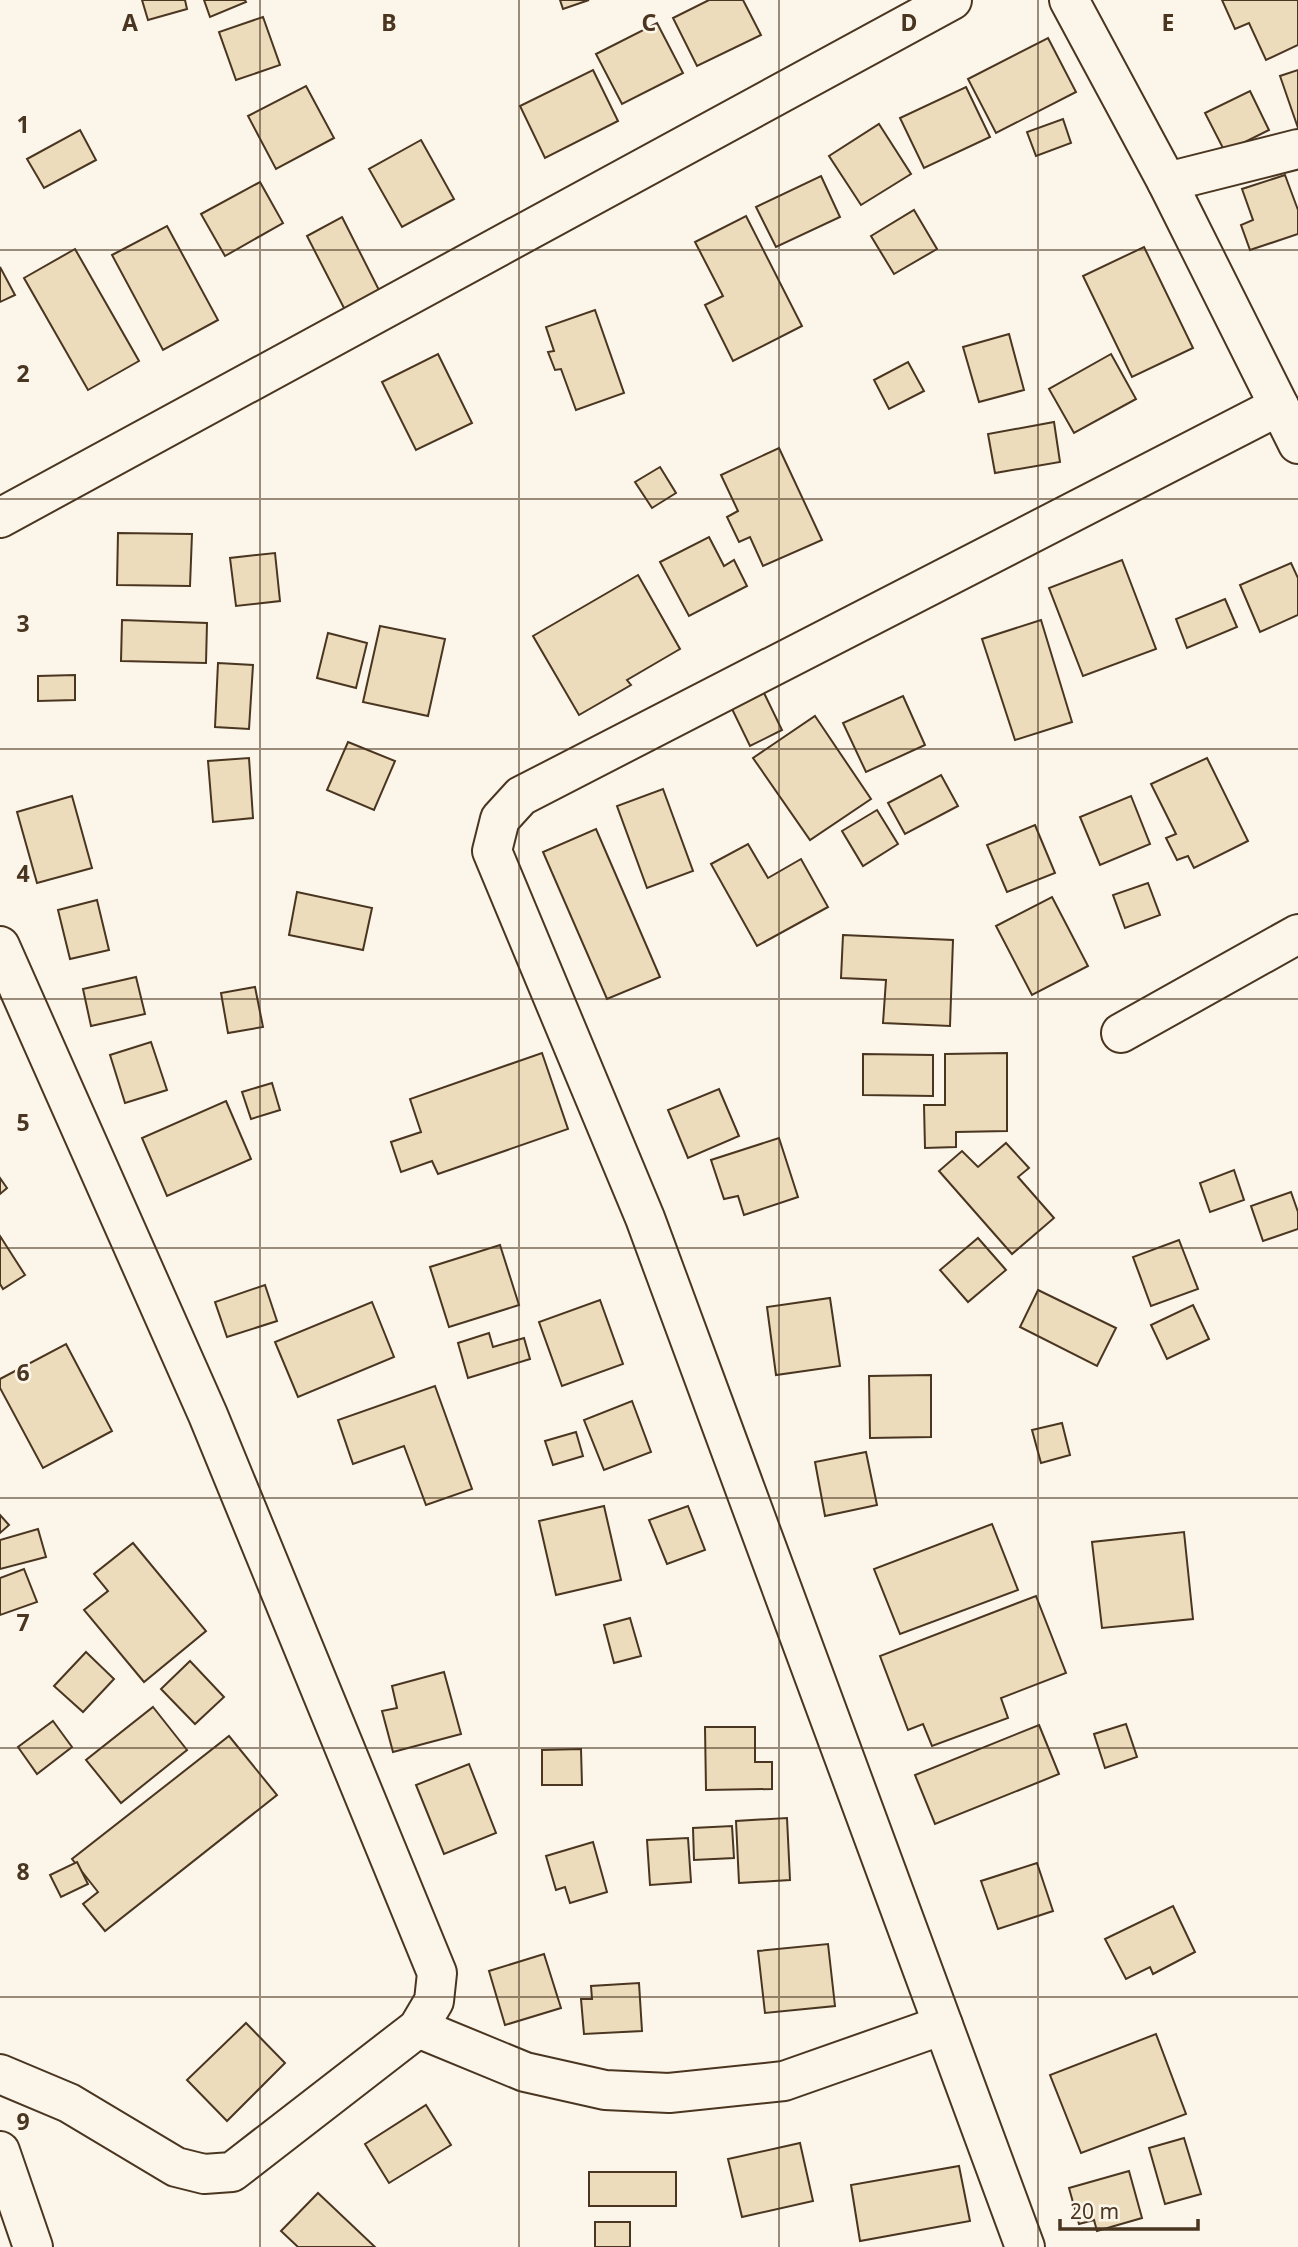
<svg xmlns="http://www.w3.org/2000/svg" width="1298" height="2247" font-family="'Noto Sans',sans-serif">
	<style>
		.building { fill: #ecdcbc; stroke: #4a3520; stroke-width: 2 }
		.lines { fill: none; stroke-linecap: round; stroke-linejoin: round }
		.minor-casing { stroke: #4a3520; stroke-width: 42 }
		.secondary-casing { stroke: #4a3520; stroke-width: 42 }
		.minor { stroke: #fbf6e9; stroke-width: 38 }
		.secondary { stroke: #fbf6e9; stroke-width: 38 }
		.grid { fill: none; stroke: #4a3520; stroke-width: 2; stroke-opacity: 0.55 }
		.grid-label { font-size: 23px; text-anchor: middle; font-weight: bold; fill: #4a3520; stroke: #fbf6e9; stroke-width: 5; stroke-linejoin: round; paint-order: stroke }
	</style>
	<rect width="100%" height="100%" fill="#fbf6e9"/>
	<!-- building -->
	<g class="building">
		<polygon points="142,0 185,0 187,9 148,20"/>
		<polygon points="204,0 245,0 246,2 210,17"/>
		<polygon points="560,0 589,0 563,9"/>
		<polygon points="709,0 743,0 761,35 697,66 673,18"/>
		<polygon points="1222,0 1298,0 1298,45 1266,60 1249,23 1235,29"/>
		<polygon points="263,17 280,65 236,80 219,32"/>
		<polygon points="657,23 683,73 622,104 596,54"/>
		<polygon points="1048,38 1076,92 996,133 968,79"/>
		<polygon points="593,70 618,121 545,158 520,106"/>
		<polygon points="1298,70 1298,128 1280,76"/>
		<polygon points="306,86 334,138 276,169 248,116"/>
		<polygon points="966,87 990,137 924,168 900,118"/>
		<polygon points="1250,91 1269,130 1225,152 1205,113"/>
		<polygon points="1063,119 1071,143 1036,156 1027,132"/>
		<polygon points="879,124 911,174 861,205 829,156"/>
		<polygon points="80,130 96,160 44,188 27,159"/>
		<polygon points="421,140 454,199 402,227 369,169"/>
		<polygon points="1285,175 1298,210 1298,234 1250,250 1241,225 1253,220 1242,189"/>
		<polygon points="821,176 840,217 776,247 756,207"/>
		<polygon points="260,182 283,223 225,256 201,214"/>
		<polygon points="914,210 937,249 894,274 871,236"/>
		<polygon points="746,216 802,326 733,361 705,305 723,296 695,242"/>
		<polygon points="342,217 380,292 345,310 307,236"/>
		<polygon points="167,226 218,320 163,350 112,255"/>
		<polygon points="1144,247 1193,348 1132,377 1083,276"/>
		<polygon points="75,249 139,361 88,390 24,278"/>
		<polygon points="0,267 15,295 0,302"/>
		<polygon points="595,310 624,393 576,410 561,369 555,370 548,352 554,351 546,327"/>
		<polygon points="1009,334 1024,390 979,402 963,347"/>
		<polygon points="438,354 472,423 416,450 382,382"/>
		<polygon points="1111,354 1136,399 1074,433 1049,389"/>
		<polygon points="908,362 924,391 889,409 874,380"/>
		<polygon points="1054,422 1060,462 995,473 988,434"/>
		<polygon points="779,448 822,540 763,566 750,537 739,542 727,517 738,511 721,475"/>
		<polygon points="660,467 676,493 652,508 635,482"/>
		<polygon points="118,533 192,534 190,586 117,585"/>
		<polygon points="709,537 724,566 734,560 747,586 689,616 660,562"/>
		<polygon points="275,553 280,601 236,606 230,558"/>
		<polygon points="1122,560 1156,649 1083,676 1049,588"/>
		<polygon points="1291,563 1298,578 1298,615 1260,632 1240,585"/>
		<polygon points="638,575 680,649 627,680 631,685 579,715 533,636"/>
		<polygon points="1225,599 1237,627 1187,648 1176,619"/>
		<polygon points="122,620 207,623 206,663 121,661"/>
		<polygon points="1041,620 1072,722 1015,740 982,639"/>
		<polygon points="380,626 445,639 428,716 363,702"/>
		<polygon points="328,633 367,643 356,688 317,678"/>
		<polygon points="218,663 253,665 249,729 215,727"/>
		<polygon points="75,675 75,700 38,701 38,676"/>
		<polygon points="764,693 782,730 750,746 732,709"/>
		<polygon points="903,696 925,745 866,772 843,723"/>
		<polygon points="815,716 871,799 810,840 753,758"/>
		<polygon points="348,742 395,761 374,810 327,790"/>
		<polygon points="249,758 253,818 213,822 208,761"/>
		<polygon points="1207,758 1248,841 1194,868 1188,856 1177,860 1166,838 1176,834 1151,784"/>
		<polygon points="941,775 958,806 905,834 888,803"/>
		<polygon points="663,789 693,871 647,888 617,806"/>
		<polygon points="72,796 92,868 37,883 17,812"/>
		<polygon points="1131,796 1150,844 1100,865 1080,817"/>
		<polygon points="877,810 898,844 863,866 842,831"/>
		<polygon points="1035,825 1055,873 1007,892 987,845"/>
		<polygon points="596,829 660,977 607,999 543,852"/>
		<polygon points="748,844 768,878 801,859 828,907 757,946 711,864"/>
		<polygon points="1148,883 1160,915 1125,928 1113,895"/>
		<polygon points="297,892 372,908 363,950 289,935"/>
		<polygon points="1052,897 1088,966 1032,995 996,926"/>
		<polygon points="97,900 109,950 70,959 58,910"/>
		<polygon points="843,935 953,940 950,1026 883,1023 886,980 841,978"/>
		<polygon points="136,977 145,1014 91,1026 83,989"/>
		<polygon points="255,987 263,1027 228,1033 221,993"/>
		<polygon points="151,1042 167,1090 125,1103 110,1055"/>
		<polygon points="542,1053 568,1129 438,1174 432,1161 401,1172 391,1142 421,1132 410,1099"/>
		<polygon points="1007,1053 1007,1131 956,1132 956,1147 925,1148 924,1105 945,1105 945,1054"/>
		<polygon points="863,1054 933,1055 933,1096 863,1095"/>
		<polygon points="272,1083 280,1110 251,1119 242,1092"/>
		<polygon points="719,1089 739,1136 688,1158 668,1110"/>
		<polygon points="226,1101 251,1159 167,1196 142,1138"/>
		<polygon points="779,1138 798,1197 744,1215 738,1196 724,1199 711,1160"/>
		<polygon points="1006,1143 1029,1168 1018,1177 1054,1218 1012,1254 939,1171 962,1151 978,1167"/>
		<polygon points="1234,1170 1244,1200 1210,1212 1200,1183"/>
		<polygon points="0,1178 7,1188 0,1194"/>
		<polygon points="1291,1192 1298,1212 1298,1229 1263,1241 1251,1206"/>
		<polygon points="0,1236 25,1275 3,1289 0,1284"/>
		<polygon points="978,1238 1006,1270 968,1302 940,1270"/>
		<polygon points="1179,1240 1198,1289 1151,1306 1133,1257"/>
		<polygon points="500,1245 519,1305 449,1327 430,1267"/>
		<polygon points="265,1285 277,1321 227,1337 215,1302"/>
		<polygon points="1038,1290 1116,1328 1097,1366 1020,1327"/>
		<polygon points="830,1298 840,1366 776,1375 767,1307"/>
		<polygon points="600,1300 623,1364 562,1386 539,1322"/>
		<polygon points="372,1302 394,1357 298,1397 275,1342"/>
		<polygon points="1193,1305 1209,1339 1167,1359 1151,1325"/>
		<polygon points="489,1333 493,1347 524,1338 530,1359 468,1378 458,1343"/>
		<polygon points="66,1344 112,1431 43,1468 0,1388 0,1379"/>
		<polygon points="931,1375 931,1437 870,1438 869,1376"/>
		<polygon points="435,1386 472,1489 426,1505 404,1446 353,1464 338,1420"/>
		<polygon points="632,1401 651,1452 604,1470 584,1420"/>
		<polygon points="1062,1423 1070,1455 1041,1463 1032,1430"/>
		<polygon points="576,1432 583,1456 553,1465 545,1441"/>
		<polygon points="866,1452 877,1505 825,1516 815,1462"/>
		<polygon points="604,1506 621,1580 556,1595 539,1521"/>
		<polygon points="688,1506 705,1550 667,1564 649,1520"/>
		<polygon points="0,1515 9,1525 0,1533"/>
		<polygon points="992,1524 1018,1590 900,1634 874,1569"/>
		<polygon points="38,1529 46,1557 0,1569 0,1540"/>
		<polygon points="1184,1532 1193,1619 1102,1628 1092,1542"/>
		<polygon points="133,1543 206,1631 144,1682 84,1610 108,1591 94,1574"/>
		<polygon points="24,1569 37,1602 0,1615 0,1578"/>
		<polygon points="1036,1596 1066,1673 1001,1698 1008,1718 932,1746 923,1724 908,1730 880,1656"/>
		<polygon points="630,1618 641,1656 614,1663 604,1625"/>
		<polygon points="86,1652 114,1679 83,1712 54,1686"/>
		<polygon points="190,1661 224,1697 195,1724 161,1689"/>
		<polygon points="444,1672 461,1734 393,1752 382,1711 397,1708 392,1686"/>
		<polygon points="153,1707 187,1750 121,1803 86,1760"/>
		<polygon points="53,1721 72,1747 37,1774 18,1747"/>
		<polygon points="1126,1724 1137,1757 1105,1768 1094,1734"/>
		<polygon points="1039,1725 1059,1774 935,1824 915,1775"/>
		<polygon points="705,1727 755,1727 755,1762 772,1762 772,1789 706,1790"/>
		<polygon points="229,1736 277,1795 105,1931 83,1904 98,1892 72,1859"/>
		<polygon points="581,1749 582,1785 542,1785 542,1750"/>
		<polygon points="469,1764 496,1833 444,1854 416,1785"/>
		<polygon points="787,1818 790,1880 739,1883 736,1821"/>
		<polygon points="732,1826 734,1858 694,1860 693,1828"/>
		<polygon points="688,1838 691,1882 650,1885 647,1840"/>
		<polygon points="593,1842 607,1892 570,1903 565,1887 556,1890 546,1856"/>
		<polygon points="77,1862 88,1884 61,1897 50,1875"/>
		<polygon points="1037,1863 1053,1911 998,1929 981,1881"/>
		<polygon points="1173,1906 1195,1952 1153,1974 1150,1967 1126,1979 1105,1939"/>
		<polygon points="828,1944 835,2006 765,2013 758,1951"/>
		<polygon points="544,1954 561,2008 505,2025 489,1971"/>
		<polygon points="639,1983 642,2031 584,2034 581,1999 592,1999 591,1986"/>
		<polygon points="246,2023 285,2063 227,2121 187,2080"/>
		<polygon points="1156,2034 1186,2114 1081,2153 1050,2075"/>
		<polygon points="426,2105 451,2145 389,2183 365,2144"/>
		<polygon points="1184,2138 1201,2194 1165,2204 1149,2148"/>
		<polygon points="800,2143 813,2201 742,2217 728,2159"/>
		<polygon points="959,2166 970,2221 860,2241 851,2185"/>
		<polygon points="1129,2171 1142,2218 1097,2231 1094,2220 1079,2224 1069,2188"/>
		<rect x="589" y="2172" width="87" height="34"/>
		<polygon points="318,2193 375,2247 298,2247 281,2231"/>
		<rect x="595" y="2222" width="35" height="25"/>
	</g>
	<g class="lines">
		<!-- minor casing -->
		<g class="minor-casing">
			<g id="minor">
				<polyline points="1069,0 1167,182 1298,444"/>
				<polyline points="1167,182 1298,149"/>
				<polyline points="0,518 952,0"/>
				<polyline points="0,946 208,1415 437,1973 434,2001 418,2028 232,2172 204,2174 176,2167 69,2103 0,2074"/>
				<polyline points="1121,1033 1298,934"/>
				<polyline points="418,2028 525,2072 605,2090 669,2093 784,2081 943,2025"/>
				<polyline points="1025,2247 645,1218 492,851 500,819 521,796 1279,406"/>
			</g>
		</g>
		<!-- secondary casing -->
		<g class="secondary-casing">
			<polyline id="secondary" points="0,2151 33,2247"/>
		</g>
		<!-- minor -->
		<use href="#minor" class="minor"/>
		<!-- secondary -->
		<use href="#secondary" class="secondary"/>
	</g>
	<!-- grid -->
	<path class="grid" d="M260 0V2247M519 0V2247M779 0V2247M1038 0V2247M0 250H1298M0 499H1298M0 749H1298M0 999H1298M0 1248H1298M0 1498H1298M0 1748H1298M0 1997H1298"/>
	<g class="grid-label">
		<text x="130" y="31">A</text>
		<text x="389" y="31">B</text>
		<text x="649" y="31">C</text>
		<text x="909" y="31">D</text>
		<text x="1168" y="31">E</text>
		<text x="23" y="133">1</text>
		<text x="23" y="382">2</text>
		<text x="23" y="632">3</text>
		<text x="23" y="882">4</text>
		<text x="23" y="1131">5</text>
		<text x="23" y="1381">6</text>
		<text x="23" y="1631">7</text>
		<text x="23" y="1880">8</text>
		<text x="23" y="2130">9</text>
	</g>
	<!-- scale -->
	<path d="M1060 2219v10h138v-10" fill="none" stroke="#4a3520" stroke-width="3.5"/>
	<text x="1070" y="2219" font-size="21" fill="#4a3520" stroke="#fbf6e9" stroke-width="5" paint-order="stroke">20 m</text>
</svg>
